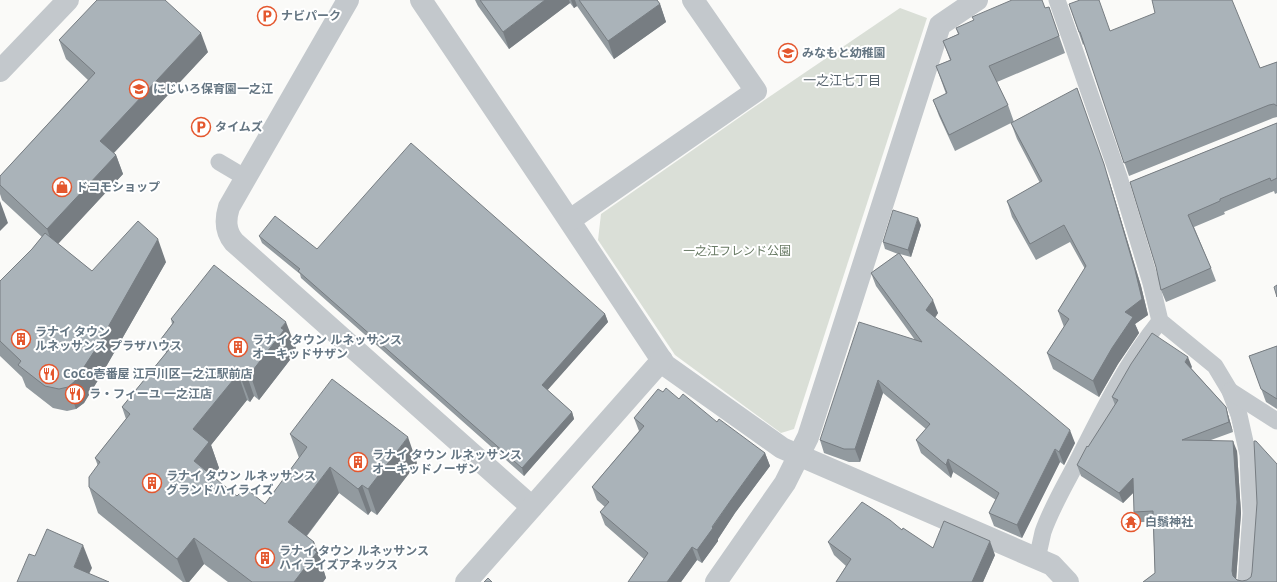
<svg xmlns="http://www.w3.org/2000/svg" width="1277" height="582" font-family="'Noto Sans','Noto Sans JP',sans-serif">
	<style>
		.green { fill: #dadfd7 }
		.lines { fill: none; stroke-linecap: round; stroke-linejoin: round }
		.service { stroke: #c3c8cc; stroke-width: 17 }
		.minor { stroke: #c3c8cc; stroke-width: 22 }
		.tertiary { stroke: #c3c8cc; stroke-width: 22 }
		.wall { fill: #929a9f }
		.shaded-wall { fill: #777d82 }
		.building { fill: #aab3b9; stroke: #777d82 }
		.labels { text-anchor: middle; stroke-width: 4; stroke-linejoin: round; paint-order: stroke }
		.poi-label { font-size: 12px; font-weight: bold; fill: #657683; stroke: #fff; text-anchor: start }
		.park-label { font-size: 12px; fill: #687a64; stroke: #fff }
		.neighbourhood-label { font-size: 13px; fill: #57646e; stroke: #fff }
	</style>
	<rect width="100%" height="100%" fill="#fafaf8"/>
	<!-- green -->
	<polygon class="green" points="900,8 927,18 794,429 781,433 675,355 598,240 601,214 750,110"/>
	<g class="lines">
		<!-- service -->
		<g class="service">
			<polyline points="1057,0 1119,177 1151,283 1160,321 1215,366 1230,391 1239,415 1248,455 1249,483 1251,513 1246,582"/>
			<polyline points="219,162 246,178"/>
			<polyline points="1230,391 1277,421"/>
			<path d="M1037 559C1039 550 1041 541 1043 532 1052 506 1067 482 1079 458 1103 410 1127 362 1160 321"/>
		</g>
		<!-- minor -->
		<g class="minor">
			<path d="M348 0 229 207C225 220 225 231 234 242L532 507"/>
			<polyline points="421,0 557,202 665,365 782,448 1052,565 1068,582"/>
			<polyline points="570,220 756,91 693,0"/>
			<polyline points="466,582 662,360"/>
			<polyline points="716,582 785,483 808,437 940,25 977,0"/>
		</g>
		<!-- tertiary -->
		<polyline class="tertiary" points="0,71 68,0"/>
	</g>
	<!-- wall -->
	<g class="wall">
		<polygon points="475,0 657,0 660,4 666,22 614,59 577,6 574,8 570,3 509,49 478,6"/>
		<polygon points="1069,4 1110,31 1260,68 1277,62 1277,117 1273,118 1129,176 1084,44 1083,45"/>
		<polygon points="1049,7 1065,53 997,82 1008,105 1014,122 1109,180 1141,286 1148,315 1135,324 1139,333 1118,364 1099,397 1053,369 1047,353 1064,327 1058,311 1085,269 1070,242 1036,260 1012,217 1007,201 1040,183 1017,139 1011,123 955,151 939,116 933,100 946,94 936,66 950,60 943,41 958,34 956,28"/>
		<polygon points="59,40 208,52 114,153 116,155 123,174 58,244 92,271 166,262 103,372 84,403 76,409 67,411 53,408 26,387 22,377 0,356 0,280 0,281 32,249 42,237 2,200 0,194 0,176 88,80 66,59"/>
		<polygon points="1277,123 1277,193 1275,194 1274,191 1224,212 1225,214 1194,227 1211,268 1216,281 1166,302 1161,290 1156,267 1130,182"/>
		<polygon points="921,225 911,257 900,254 938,313 935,318 1075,443 1064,465 1060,462 1022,538 994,526 989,513 996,500 953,472 951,478 921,453 916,440 926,429 883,393 860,462 849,462 824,453 820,440 915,340 876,286 871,273 898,254 885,249 883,242"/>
		<polygon points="259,236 605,314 608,322 547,390 572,412 574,419 524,476 301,278 300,274 262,243"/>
		<polygon points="171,319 296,348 292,352 293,356 259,400 254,396 250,402 247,400 211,445 219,468 212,476 237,496 246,495 265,504 299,458 290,434 417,463 377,515 371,511 368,515 339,493 307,536 314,542 324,568 323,569 326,578 323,582 228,582 204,564 189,582 183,582 98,513 89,487 98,466 95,458 126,419 122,407 166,353 161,339 172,324"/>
		<polygon points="1277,346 1277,409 1266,402 1249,356"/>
		<polygon points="1192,367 1191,368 1226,407 1229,418 1233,432 1211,440 1237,451 1241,513 1236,579 1242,581 1277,582 1143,582 1155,573 1153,522 1138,522 1134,512 1134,492 1123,503 1081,476 1077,465 1115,405 1112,397"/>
		<polygon points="663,392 679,399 765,453 770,466 735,513 718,539 718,541 702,563 697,560 681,582 628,582 644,559 605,525 600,512 605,507 597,500 592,487 639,431 634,418"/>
		<polygon points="902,530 933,548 995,555 983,582 836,582 846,566 834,555 828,542"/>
	</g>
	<!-- shaded-wall -->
	<g class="shaded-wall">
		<polygon points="545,0 569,0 570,3 509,49 503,32"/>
		<polygon points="571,0 575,0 577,6 574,8"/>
		<polygon points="660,4 666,22 614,59 608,41"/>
		<polygon points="201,33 208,52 107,160 100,141"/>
		<polygon points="1077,88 1109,180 1141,286 1148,315 1135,324 1139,333 1118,364 1099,397 1093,381 1125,312"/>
		<polygon points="116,155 123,174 54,248 47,229"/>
		<polygon points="0,201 8,223 0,231"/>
		<polygon points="918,218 921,225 911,257 908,250"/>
		<polygon points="158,239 166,262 103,372 84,403 76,409 68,387"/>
		<polygon points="933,300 938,313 931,323 926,310"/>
		<polygon points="605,314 608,322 545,393 542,385"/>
		<polygon points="286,322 296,348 292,352 293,356 259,400 250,374 281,328"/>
		<polygon points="1188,357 1192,367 1188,372 1185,362"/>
		<polygon points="245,370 254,396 250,402 240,376"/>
		<polygon points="238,374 247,400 211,445 219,468 203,487 194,461 193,429"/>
		<polygon points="878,380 883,393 860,462 855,449"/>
		<polygon points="1226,407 1229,418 1233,432 1229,422"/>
		<polygon points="572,412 574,419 524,476 522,468"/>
		<polygon points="1070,430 1075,443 1064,465 1059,452"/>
		<polygon points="408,437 417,463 377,515 368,489"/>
		<polygon points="1233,441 1237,451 1241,513 1236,581 1233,576 1232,571"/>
		<polygon points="1055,449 1060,462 1022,538 1017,525"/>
		<polygon points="765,453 770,466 735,513 718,539 718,541 702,563 697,550 731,500"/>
		<polygon points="948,459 953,472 951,478 946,465"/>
		<polygon points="330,467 339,493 297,548 288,522"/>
		<polygon points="1133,478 1137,489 1123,503 1119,493"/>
		<polygon points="362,485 371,511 368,515 358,489"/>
		<polygon points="194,538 204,564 189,582 186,582 177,559"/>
		<polygon points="990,541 995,555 983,582 972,582"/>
		<polygon points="314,542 324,568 323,568 326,578 323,582 294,582 310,547"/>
		<polygon points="83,545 92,568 85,582 74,567"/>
		<polygon points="692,547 697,560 681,582 667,582"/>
	</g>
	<!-- building -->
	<g class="building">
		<polygon points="97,0 165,0 201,33 100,141 116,155 47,229 0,185 0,176 95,73 59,40"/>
		<polygon points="480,0 545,0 503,32"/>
		<polygon points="579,0 657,0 660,4 608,41"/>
		<polygon points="1012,0 1042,0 1045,8 1049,7 1059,36 989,66 1008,105 949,135 933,100 947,93 936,66 951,60 943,41 959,34 956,28 974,20 972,17"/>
		<polygon points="1080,0 1099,0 1110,31 1155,13 1152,0 1232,0 1260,68 1277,62 1277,106 1274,104 1269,105 1124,163 1080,32 1079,32 1069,4"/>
		<polygon points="1077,88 1104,164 1135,270 1142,299 1125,312 1133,317 1112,348 1093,381 1047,353 1069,319 1058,311 1086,266 1064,225 1030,244 1007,201 1042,181 1011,123"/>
		<polygon points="1277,123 1277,178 1271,181 1270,178 1220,199 1220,201 1188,215 1211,268 1161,290 1156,267 1130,182"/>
		<polygon points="411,143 605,314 542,385 572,412 522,468 298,271 300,269 259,236 275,216 317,249"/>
		<polygon points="893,210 918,218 908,250 883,242"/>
		<polygon points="138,221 158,239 95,350 75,381 68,387 59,389 45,386 18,365 21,361 0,341 0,280 0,281 32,249 45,233 92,271"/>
		<polygon points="899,253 933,300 926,310 1070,430 1059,452 1055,449 1017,525 989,513 999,493 948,459 946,465 916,440 930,424 878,380 855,449 844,449 820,440 859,322 922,342 871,273"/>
		<polygon points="214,265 286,322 281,328 284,330 250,374 245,370 240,376 238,374 193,429 209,442 194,461 237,496 241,492 246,495 249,491 265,504 307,447 290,434 332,379 408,437 368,489 362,485 358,489 330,467 288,522 314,542 310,547 317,552 294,582 252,582 194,538 177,559 89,487 89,477 100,462 95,458 130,414 122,407 171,347 161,339 174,322 171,319"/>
		<polygon points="1277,285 1277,297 1274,287"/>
		<polygon points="1152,333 1188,357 1185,362 1226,407 1229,422 1182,440 1233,441 1237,502 1232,571 1233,576 1237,580 1242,581 1247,580 1251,577 1252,572 1257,503 1254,441 1256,441 1277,464 1277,582 1143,582 1155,573 1153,511 1134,512 1133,478 1119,493 1077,465 1087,446 1088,447 1118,400 1112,397 1131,364"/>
		<polygon points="1277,346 1277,399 1261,389 1249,356"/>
		<polygon points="666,388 679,399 683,394 717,422 719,419 765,453 731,500 712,527 713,528 697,550 692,547 667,582 628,582 648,553 600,512 609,502 592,487 644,426 634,418 658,389 663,392"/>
		<polygon points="862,502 890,520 902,530 903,528 933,548 944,521 990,541 972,582 836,582 851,559 828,542"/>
		<polygon points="47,529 83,545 74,567 109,582 17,582 29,554 35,556"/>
		<polygon points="488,578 492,582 484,582"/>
	</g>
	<!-- icons -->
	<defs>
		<g id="parking-ring" transform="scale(1)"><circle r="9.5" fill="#fff" stroke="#e4572e" stroke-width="1.5"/><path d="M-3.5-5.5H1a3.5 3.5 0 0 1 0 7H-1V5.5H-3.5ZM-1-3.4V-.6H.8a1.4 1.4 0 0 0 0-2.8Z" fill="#e4572e"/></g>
		<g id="school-ring" transform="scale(1)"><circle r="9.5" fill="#fff" stroke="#e4572e" stroke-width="1.5"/><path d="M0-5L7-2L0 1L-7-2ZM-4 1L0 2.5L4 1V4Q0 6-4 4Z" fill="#e4572e"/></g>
		<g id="shop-ring" transform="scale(1)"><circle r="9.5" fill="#fff" stroke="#e4572e" stroke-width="1.5"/><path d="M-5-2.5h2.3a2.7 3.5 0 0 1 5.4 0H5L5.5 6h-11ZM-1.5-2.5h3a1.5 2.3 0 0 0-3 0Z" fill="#e4572e"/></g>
		<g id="building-ring" transform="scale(1)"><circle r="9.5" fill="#fff" stroke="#e4572e" stroke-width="1.5"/><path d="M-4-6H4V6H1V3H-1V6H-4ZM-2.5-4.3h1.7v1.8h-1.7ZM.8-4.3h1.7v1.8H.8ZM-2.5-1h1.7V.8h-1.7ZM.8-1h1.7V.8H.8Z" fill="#e4572e"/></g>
		<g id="restaurant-ring" transform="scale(1)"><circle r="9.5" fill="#fff" stroke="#e4572e" stroke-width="1.5"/><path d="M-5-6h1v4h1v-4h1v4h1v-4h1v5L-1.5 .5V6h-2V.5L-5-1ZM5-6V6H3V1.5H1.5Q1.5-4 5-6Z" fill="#e4572e"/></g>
		<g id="temple-ring" transform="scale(1)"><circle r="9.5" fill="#fff" stroke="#e4572e" stroke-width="1.5"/><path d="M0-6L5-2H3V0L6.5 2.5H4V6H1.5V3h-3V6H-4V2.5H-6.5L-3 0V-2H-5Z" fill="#e4572e"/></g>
	</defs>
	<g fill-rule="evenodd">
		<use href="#parking-ring" x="267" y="16"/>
		<use href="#school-ring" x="788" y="53"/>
		<use href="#school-ring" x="139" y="89"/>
		<use href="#parking-ring" x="201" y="127"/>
		<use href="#shop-ring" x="62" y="187"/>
		<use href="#building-ring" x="21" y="339"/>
		<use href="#building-ring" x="238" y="347"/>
		<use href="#restaurant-ring" x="49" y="374"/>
		<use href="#restaurant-ring" x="75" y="394"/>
		<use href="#building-ring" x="358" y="462"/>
		<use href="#building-ring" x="152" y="483"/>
		<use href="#temple-ring" x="1131" y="522"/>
		<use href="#building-ring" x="265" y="558"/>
	</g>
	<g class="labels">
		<!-- poi labels -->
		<g class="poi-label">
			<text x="281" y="20">ナビパーク</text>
			<text x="802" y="57">みなもと幼稚園</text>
			<text x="153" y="93">にじいろ保育園一之江</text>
			<text x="215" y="131">タイムズ</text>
			<text x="76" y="191">ドコモショップ</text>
			<text x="35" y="336">ラナイ タウン<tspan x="35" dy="14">ルネッサンス プラザハウス</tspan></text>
			<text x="252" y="344">ラナイ タウン ルネッサンス<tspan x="252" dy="14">オーキッドサザン</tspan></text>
			<text x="63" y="378">CoCo壱番屋 江戸川区一之江駅前店</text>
			<text x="89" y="398">ラ・フィーユ 一之江店</text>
			<text x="372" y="459">ラナイ タウン ルネッサンス<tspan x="372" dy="14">オーキッドノーザン</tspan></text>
			<text x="166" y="480">ラナイ タウン ルネッサンス<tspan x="166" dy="14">グランドハイライズ</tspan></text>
			<text x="1145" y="526">白鬚神社</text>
			<text x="279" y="555">ラナイ タウン ルネッサンス<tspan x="279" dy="14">ハイライズアネックス</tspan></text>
		</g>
		<!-- park labels -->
		<g class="park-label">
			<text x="737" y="255">一之江フレンド公園</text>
		</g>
		<!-- neighbourhood labels -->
		<g class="neighbourhood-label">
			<text x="842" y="85">一之江七丁目</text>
		</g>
	</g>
</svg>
